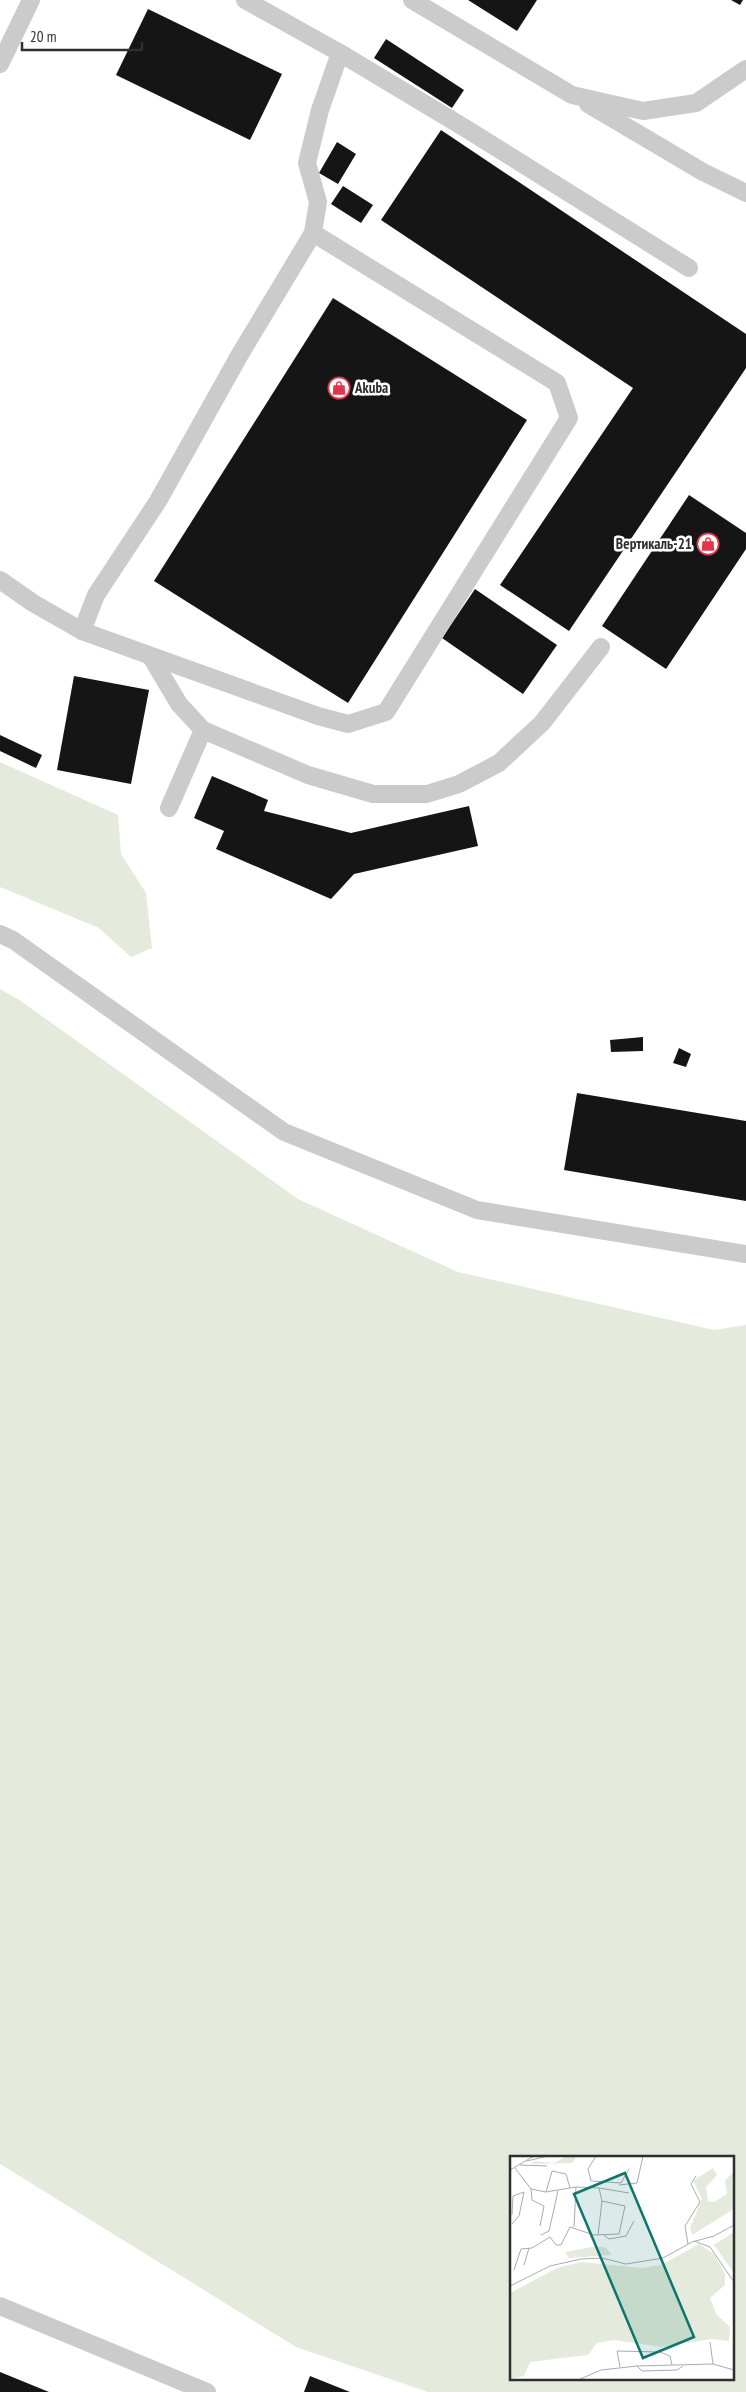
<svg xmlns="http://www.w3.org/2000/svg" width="746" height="2392" font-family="'PT Sans Narrow',sans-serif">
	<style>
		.green { fill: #e5ebdc; fill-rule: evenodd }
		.building { fill: #151515 }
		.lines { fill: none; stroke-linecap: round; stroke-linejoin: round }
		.service { stroke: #cbcbcb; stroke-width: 18 }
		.labels { text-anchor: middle; stroke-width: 5; stroke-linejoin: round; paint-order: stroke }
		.poi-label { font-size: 15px; font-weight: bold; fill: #2e2e2e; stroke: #fff; text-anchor: start }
		.inset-road { fill: none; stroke: #ababab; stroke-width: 1 }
		.view { fill: #0f766e; fill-opacity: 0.15; stroke: #0f766e; stroke-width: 2.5 }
		.inset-edge { fill: none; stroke: #2e2e2e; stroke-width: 2.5 }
	</style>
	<rect width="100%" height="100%" fill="#fff"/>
	<!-- green -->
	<g class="green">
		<polygon points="0,762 118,815 121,854 146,893 152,948 131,957 99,928 0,887"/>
		<path d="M0 989 18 999 298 1199 458 1272 714 1330 746 1325V2392H428L296 2347 0 2164ZM511 2157H732V2378H511Z"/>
	</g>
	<!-- building -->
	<g class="building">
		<polygon points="468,0 537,0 517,31"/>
		<polygon points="731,0 743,0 740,5"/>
		<polygon points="148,9 282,74 250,140 116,75"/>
		<polygon points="386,39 464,90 452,108 374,58"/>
		<polygon points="441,130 746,334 746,368 569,631 500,585 633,388 381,220"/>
		<polygon points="337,142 356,154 338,184 319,173"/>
		<polygon points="343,186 373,205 361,223 331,204"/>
		<polygon points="333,298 527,420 348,703 154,581"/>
		<polygon points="689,495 746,533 746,549 666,669 602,626"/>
		<polygon points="475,589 557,645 523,694 442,638"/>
		<polygon points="74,676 149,690 131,784 57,770"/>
		<polygon points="0,735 42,755 36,768 0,751"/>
		<polygon points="212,776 268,800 264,811 351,833 469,806 478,846 354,874 331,899 216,849 224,831 194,818"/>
		<polygon points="643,1037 643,1051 611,1052 610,1040"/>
		<polygon points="679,1048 691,1054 686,1067 673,1063"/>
		<polygon points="577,1093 746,1121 746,1201 564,1170"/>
		<polygon points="0,2372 49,2392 0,2392"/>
		<polygon points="310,2376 350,2392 304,2392"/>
	</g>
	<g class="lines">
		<!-- service -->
		<g class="service">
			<polyline points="412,0 572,95 643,111 696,103 746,69"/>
			<polyline points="340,53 465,128 689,268"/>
			<polyline points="0,64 31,0"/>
			<polyline points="588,104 703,172 746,193"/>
			<polyline points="0,580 33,603 82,631 318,716 348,724 386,712 569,418 557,383 313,233 318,202 307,163 320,110 340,53 245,0"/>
			<polyline points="82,631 96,595 158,501 239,356 313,233"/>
			<polyline points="151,657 179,704 203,730 308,775 373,794 427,794 459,784 499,763 542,723 601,647"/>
			<polyline points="169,808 203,730"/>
			<polyline points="0,934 13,940 284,1132 477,1210 746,1254"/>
			<polyline points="0,2306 207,2392"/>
		</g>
	</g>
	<!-- icons -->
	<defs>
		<g id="shop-ring" transform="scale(1.125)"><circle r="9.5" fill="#fff" stroke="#df364a" stroke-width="1.5"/><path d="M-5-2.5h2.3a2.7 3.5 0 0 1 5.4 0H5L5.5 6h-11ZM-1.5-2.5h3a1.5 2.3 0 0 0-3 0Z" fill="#df364a"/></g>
	</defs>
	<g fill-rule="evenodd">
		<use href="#shop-ring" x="339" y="388"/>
		<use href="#shop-ring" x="708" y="544"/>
	</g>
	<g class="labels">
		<!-- poi labels -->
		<g class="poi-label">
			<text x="355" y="393">Akuba</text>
			<text x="692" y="549" text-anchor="end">Вертикаль-21</text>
		</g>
	</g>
	<!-- overview -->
	<g transform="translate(510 2156)">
		<rect width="224" height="224" fill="#fff"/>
		<path d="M57 0H66L63 7 20 8 24 5 44 7ZM203 12 207 19 196 31 198 45 204 46 217 38 215 25 224 15V53L182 79 180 72 192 43 183 25ZM224 76V117L204 89ZM189 88 204 98 215 118V129L200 142 206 158 220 171 219 185 202 183 152 191 104 184 87 187 78 199 20 206 14 220 0 223V137L47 112 71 106 132 112 151 109ZM81 91H95L102 99 59 102 55 96Z" fill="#e5ebdc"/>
		<path class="inset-road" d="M86 0 78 13 81 25 111 27 119 13M17 5 38 0M10 9 37 10M0 14 24 0M109 29 127 27 133 0M89 32 119 37M21 33 22 44 34 50 30 70M36 36 42 15 56 18 60 32M2 68 9 60 14 36 3 40 2 59M64 71 66 31M31 79 39 75 48 35M88 79 92 45M94 79 99 83 116 80 124 65M184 85 200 91 224 126M178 88 175 70 190 46 181 28 186 20M14 109 19 92M4 114 11 93 22 92 40 81 46 89H51L60 71 84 79 109 78 115 50 92 45 89 32 66 31 36 36 21 33 5 12M0 130 40 110 71 103 92 102 116 108 153 102 182 86 204 80 224 69M200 186 203 208M127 210 132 215 167 214 173 210M110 211 107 195 150 196 160 200 162 209M68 224 91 214 127 210 203 208 224 214"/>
		<path class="view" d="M115 17 184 181 133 202 64 38Z"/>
		<rect width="224" height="224" class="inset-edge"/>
	</g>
	<!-- scale -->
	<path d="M22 42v8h120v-8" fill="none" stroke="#2e2e2e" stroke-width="2.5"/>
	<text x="30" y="42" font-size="15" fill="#2e2e2e" stroke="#ffffff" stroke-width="4" paint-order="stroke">20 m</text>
</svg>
